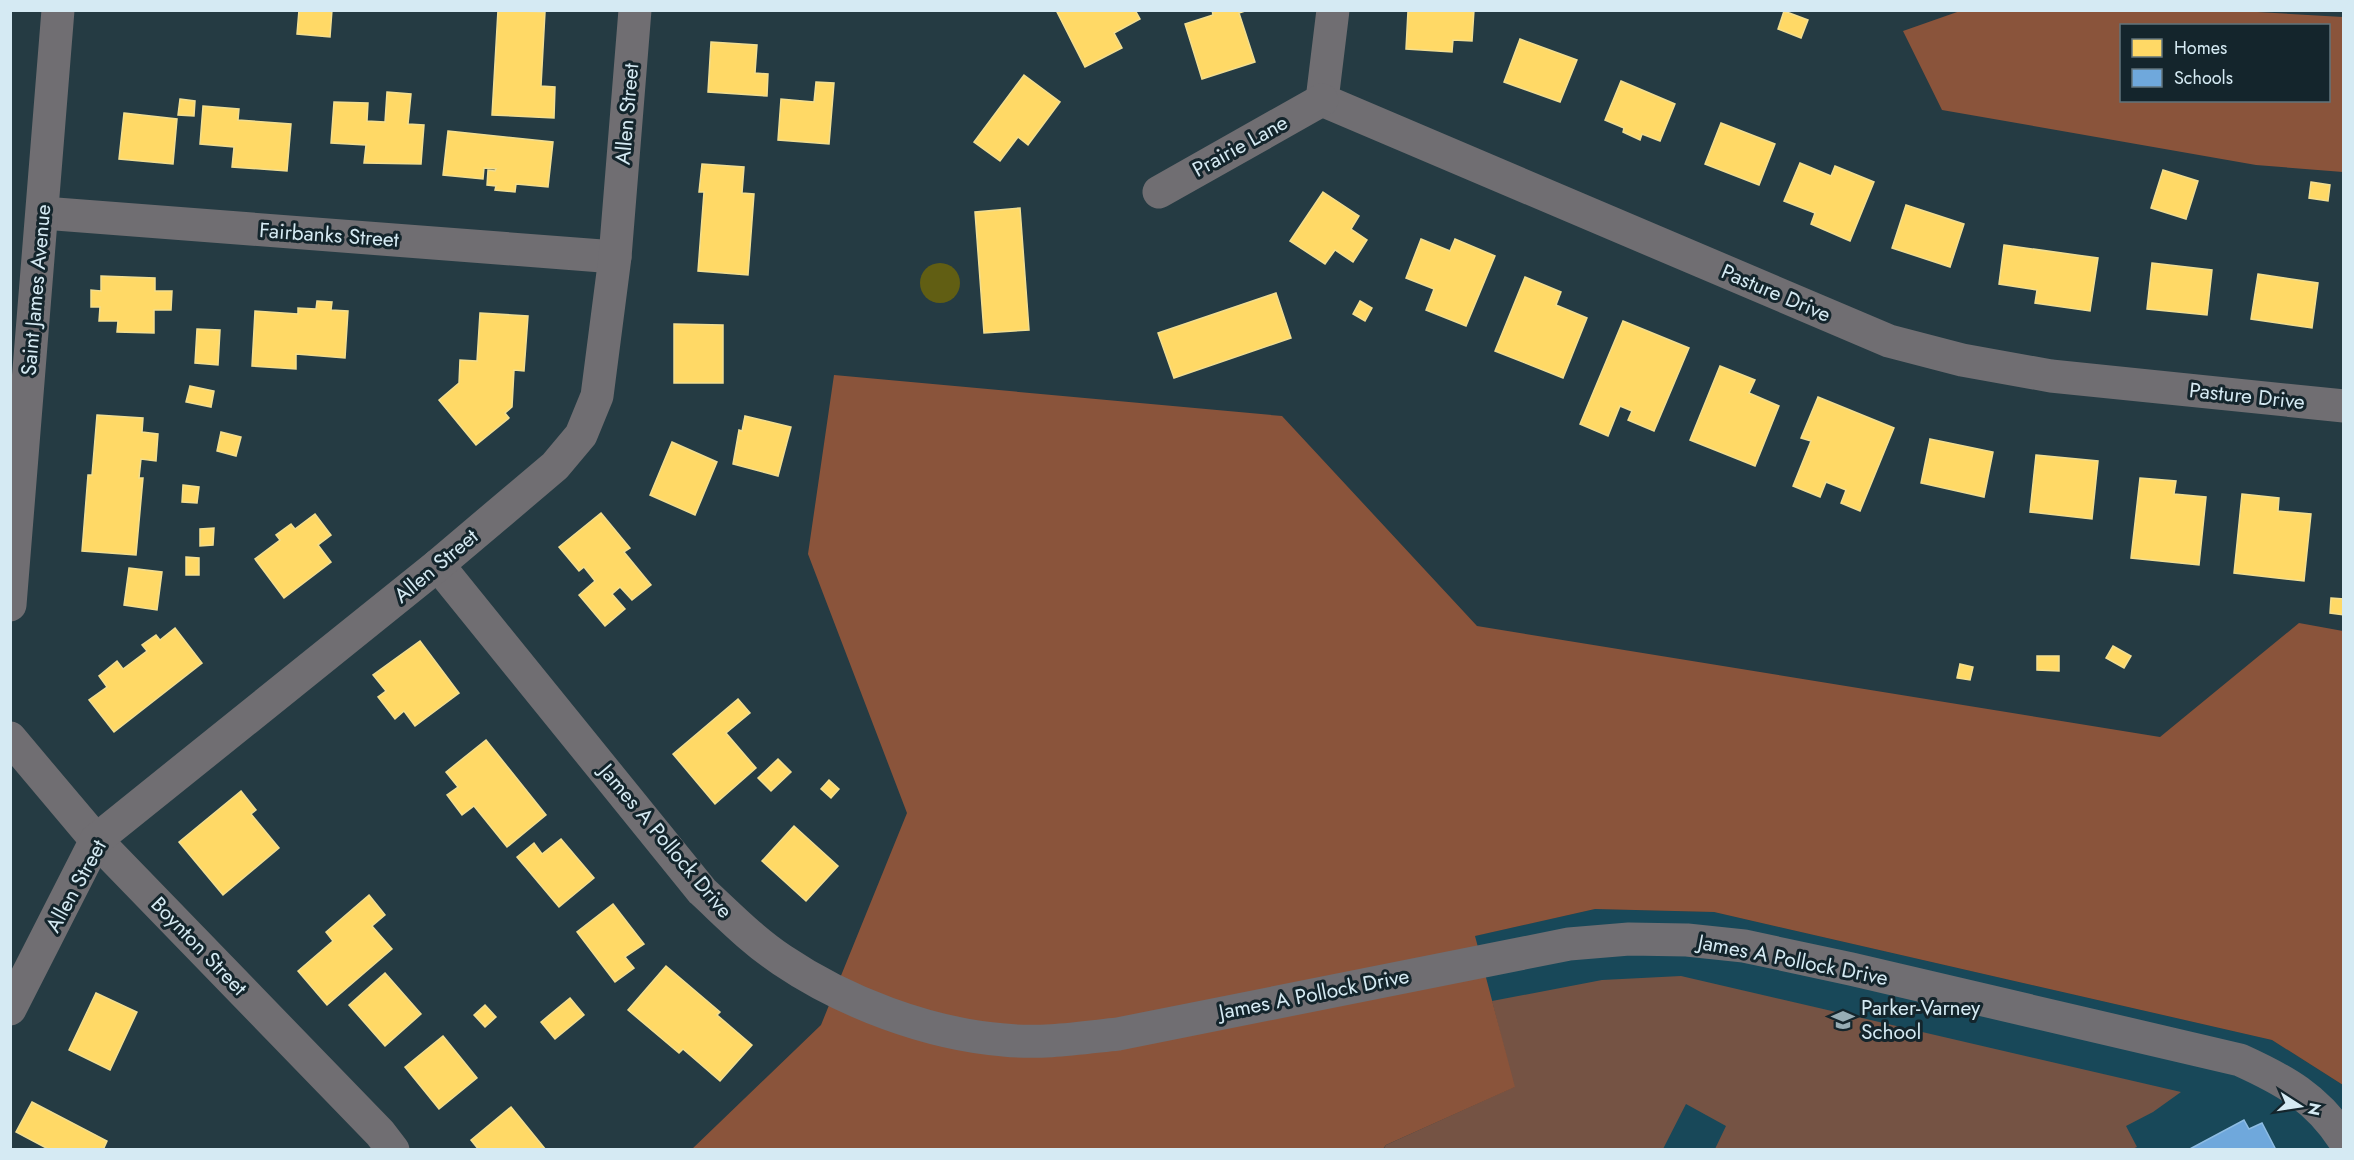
<svg xmlns="http://www.w3.org/2000/svg" width="2354" height="1160" font-family="Jost,sans-serif">
	<style>
		.built { fill: #184859 }
		.green { fill: #755344 }
		.forest { fill: #8a543b; fill-rule: evenodd }
		.water { fill: #615e13 }
		.homes { fill: #ffd966; stroke: #f2de90; stroke-width: 1.5 }
		.schools { fill: #6fa8dc; stroke: #8ebce3; stroke-width: 1.5 }
		.lines { fill: none; stroke-linecap: round; stroke-linejoin: round }
		.minor { stroke: #706e72; stroke-width: 33 }
		.labels { text-anchor: middle; stroke-width: 6; stroke-linejoin: round; paint-order: stroke }
		.street-label { font-size: 21px; fill: #d5eaf3; stroke: #14252c }
		.poi-label { font-size: 21px; fill: #d5eaf3; stroke: #14252c; text-anchor: start }
	</style>
	<rect width="100%" height="100%" fill="#253b43"/>
	<!-- built -->
	<polygon class="built" points="1595,909 1714,912 2272,1040 2343,1085 2343,1149 1383,1150 1386,1145 1514,1087 1474,936"/>
	<!-- green -->
	<polygon class="green" points="1681,976 2181,1092 2153,1112 2126,1126 2137,1147 2132,1149 1715,1149 1726,1126 1686,1104 1663,1149 1383,1150 1386,1145 1514,1087 1492,1001 1602,980"/>
	<!-- forest -->
	<g class="forest">
		<path d="M1960 11 2222 10 2343 17V172L2256 165 1942 110 1903 31ZM2122 26H2328V100H2122Z"/>
		<polygon points="834,375 1282,416 1477,626 2160,737 2299,623 2343,631 2343,1085 2272,1040 1714,912 1595,909 1475,936 1515,1087 1386,1145 1383,1149 691,1150 821,1025 907,813 808,554"/>
	</g>
	<!-- water -->
	<circle class="water" cx="940" cy="283" r="20"/>
	<!-- homes -->
	<g class="homes">
		<polygon points="299,10 332,10 330,37 297,34"/>
		<polygon points="498,10 545,12 541,86 555,87 554,118 492,115"/>
		<polygon points="1056,10 1135,10 1140,19 1114,33 1122,48 1085,67"/>
		<polygon points="1212,10 1248,10 1239,13 1255,62 1202,79 1185,24 1213,15"/>
		<polygon points="1474,10 1472,41 1453,40 1452,52 1406,49 1408,11"/>
		<polygon points="1784,11 1808,20 1801,38 1778,29"/>
		<polygon points="1520,39 1577,60 1560,102 1504,82"/>
		<polygon points="711,42 757,45 755,73 768,74 767,96 708,92"/>
		<polygon points="1024,75 1060,102 1028,145 1018,137 1000,161 974,142"/>
		<polygon points="1621,81 1675,104 1660,141 1642,134 1640,140 1623,132 1624,128 1605,120"/>
		<polygon points="816,82 834,83 829,144 778,140 781,99 814,102"/>
		<polygon points="387,92 411,94 408,124 424,125 421,164 364,163 366,145 331,143 334,102 368,103 367,121 385,122"/>
		<polygon points="180,99 195,101 194,116 178,115"/>
		<polygon points="203,106 239,109 238,120 291,124 287,171 232,167 234,147 200,144"/>
		<polygon points="124,113 177,119 173,164 119,159"/>
		<polygon points="1721,123 1775,144 1759,185 1705,164"/>
		<polygon points="448,131 553,142 548,187 516,184 515,192 495,190 496,186 487,185 488,170 495,171 496,169 484,168 483,179 443,175"/>
		<polygon points="1800,163 1831,176 1835,166 1874,182 1850,241 1811,224 1815,213 1784,201"/>
		<polygon points="702,164 744,167 742,193 754,194 748,275 698,271 704,192 699,192"/>
		<polygon points="2163,170 2198,181 2186,219 2151,208"/>
		<polygon points="2311,182 2330,185 2328,201 2309,198"/>
		<polygon points="1323,192 1359,216 1351,229 1367,240 1353,262 1335,250 1325,264 1290,241"/>
		<polygon points="1906,205 1964,224 1950,267 1892,248"/>
		<polygon points="1020,208 1029,330 984,333 975,212"/>
		<polygon points="1421,239 1450,251 1455,239 1495,256 1466,326 1426,310 1434,289 1406,278"/>
		<polygon points="2004,245 2098,258 2090,311 2035,303 2037,290 1999,284"/>
		<polygon points="2152,263 2212,270 2207,315 2147,309"/>
		<polygon points="2258,274 2318,283 2312,328 2251,319"/>
		<polygon points="101,276 155,278 155,291 172,291 171,310 154,310 154,333 117,332 118,321 99,321 100,307 91,307 91,290 101,291"/>
		<polygon points="1525,277 1561,292 1556,305 1587,318 1563,378 1495,351"/>
		<polygon points="1276,293 1291,338 1174,378 1158,333"/>
		<polygon points="317,301 332,302 331,310 348,311 345,358 296,354 296,369 252,366 255,311 298,314 298,308 316,309"/>
		<polygon points="1360,301 1372,308 1365,321 1353,314"/>
		<polygon points="480,313 528,316 524,371 514,370 512,407 505,413 509,418 476,445 439,400 459,383 460,360 477,361"/>
		<polygon points="1623,321 1689,348 1654,431 1628,420 1632,411 1620,406 1608,436 1580,424"/>
		<polygon points="674,324 723,325 723,383 674,383"/>
		<polygon points="197,329 220,330 218,365 195,363"/>
		<polygon points="1720,366 1755,380 1749,393 1779,406 1755,466 1690,440"/>
		<polygon points="190,386 214,391 211,407 186,402"/>
		<polygon points="1818,397 1894,428 1860,511 1841,503 1846,490 1826,482 1820,497 1793,486 1811,441 1801,438"/>
		<polygon points="97,415 143,418 142,432 158,434 156,461 141,459 139,478 143,478 136,555 82,551 88,475 92,475"/>
		<polygon points="745,416 791,427 778,476 733,464 739,430 742,431"/>
		<polygon points="221,432 241,437 236,456 217,451"/>
		<polygon points="1930,439 1993,452 1984,497 1921,483"/>
		<polygon points="672,442 717,462 695,515 650,495"/>
		<polygon points="2036,455 2098,461 2092,519 2030,512"/>
		<polygon points="2140,478 2176,481 2174,494 2206,497 2199,565 2131,558"/>
		<polygon points="183,485 199,487 197,503 182,502"/>
		<polygon points="2242,494 2279,498 2278,511 2311,514 2304,581 2234,573"/>
		<polygon points="601,513 630,548 624,552 651,585 632,600 620,587 612,594 625,609 605,626 579,595 595,581 584,567 579,571 559,547"/>
		<polygon points="315,514 331,535 318,545 331,562 284,598 255,559 280,540 276,535 291,524 295,529"/>
		<polygon points="214,528 213,545 200,546 200,529"/>
		<polygon points="186,557 199,558 199,575 186,575"/>
		<polygon points="129,568 162,572 157,610 124,605"/>
		<polygon points="2331,598 2344,599 2344,615 2330,613"/>
		<polygon points="175,628 202,663 114,732 89,700 107,687 99,676 117,661 123,669 147,651 142,645 156,635 160,640"/>
		<polygon points="420,641 459,693 415,726 404,711 395,719 378,697 386,691 373,675"/>
		<polygon points="2113,646 2131,656 2124,668 2106,658"/>
		<polygon points="2037,656 2059,656 2059,671 2037,670"/>
		<polygon points="1960,664 1973,667 1970,680 1957,678"/>
		<polygon points="738,699 750,713 726,733 756,768 715,804 673,754"/>
		<polygon points="486,740 546,815 507,847 474,806 462,815 447,795 458,787 446,772"/>
		<polygon points="778,759 791,772 771,791 758,778"/>
		<polygon points="829,780 839,789 831,798 821,789"/>
		<polygon points="241,791 256,810 251,814 279,848 223,895 179,842"/>
		<polygon points="794,826 838,866 806,901 762,861"/>
		<polygon points="561,839 594,878 559,907 517,857 534,843 542,854"/>
		<polygon points="369,895 385,915 372,926 392,949 327,1005 298,971 333,941 326,932"/>
		<polygon points="613,904 644,944 625,957 634,968 615,982 577,932"/>
		<polygon points="666,966 720,1012 717,1015 752,1045 720,1081 683,1049 679,1053 628,1010"/>
		<polygon points="385,973 421,1014 385,1046 349,1005"/>
		<polygon points="96,993 137,1012 110,1070 69,1050"/>
		<polygon points="570,998 584,1015 555,1039 541,1022"/>
		<polygon points="485,1005 496,1017 485,1027 474,1015"/>
		<polygon points="443,1036 477,1078 439,1109 405,1067"/>
		<polygon points="32,1102 107,1141 103,1150 50,1150 16,1132"/>
		<polygon points="511,1107 546,1150 479,1150 471,1140"/>
	</g>
	<!-- schools -->
	<polygon class="schools" points="2244,1120 2249,1129 2262,1123 2276,1150 2188,1150"/>
	<g class="lines">
		<!-- minor -->
		<g class="minor">
			<polyline points="1333,10 1322,100 1889,341 1962,360 2051,376 2344,406"/>
			<polyline points="1159,192 1322,100"/>
			<polyline points="43,213 615,257"/>
			<path d="M438 565 702 891C728 915 752 940 782 960 844 1002 928 1034 1004 1040 1042 1044 1080 1038 1118 1034L1569 944 1629 939 1687 940 1744 946 1851 969 2240 1060C2284 1080 2317 1098 2344 1140"/>
			<polyline points="10,605 58,10"/>
			<polyline points="10,738 96,840 380,1133 393,1150"/>
			<polyline points="10,1009 96,840 438,565 555,466 581,435 597,396 615,257 635,10"/>
		</g>
	</g>
	<!-- icons -->
	<defs>
		<g id="school-bare" transform="scale(1.8)"><path d="M0-5L7-2L0 1L-7-2ZM-4 1L0 2.5L4 1V4Q0 6-4 4Z" fill="#97adb5" stroke="#14252c" stroke-width="2.5" paint-order="stroke"/></g>
	</defs>
	<g fill-rule="evenodd">
		<use href="#school-bare" x="1843" y="1020"/>
	</g>
	<g class="labels">
		<!-- street labels -->
		<g class="street-label">
			<text transform="translate(627 114) rotate(-85)" y="7">Allen Street</text>
			<text transform="translate(1240 146) rotate(-29)" y="7">Prairie Lane</text>
			<text transform="translate(329 235) rotate(4)" y="7">Fairbanks Street</text>
			<text transform="translate(36 290) rotate(-85)" y="7">Saint James Avenue</text>
			<text transform="translate(1776 293) rotate(23)" y="7">Pasture Drive</text>
			<text transform="translate(2247 396) rotate(6)" y="7">Pasture Drive</text>
			<text transform="translate(436 566) rotate(-40)" y="7">Allen Street</text>
			<text transform="translate(666 841) rotate(50)" y="7">James A Pollock Drive</text>
			<text transform="translate(76 886) rotate(-61)" y="7">Allen Street</text>
			<text transform="translate(199 946) rotate(46)" y="7">Boynton Street</text>
			<text transform="translate(1793 960) rotate(11)" y="7">James A Pollock Drive</text>
			<text transform="translate(1314 994) rotate(-11)" y="7">James A Pollock Drive</text>
		</g>
		<!-- poi labels -->
		<g class="poi-label">
			<text x="1861" y="1015">Parker-Varney<tspan x="1861" dy="24">School</tspan></text>
		</g>
	</g>
	<!-- border -->
	<rect width="2354" height="1160" fill="none" stroke="#d5eaf3" stroke-width="24"/>
	<!-- legend -->
	<rect x="2120" y="24" width="210" height="78" fill="#14252c" stroke="#61747c" stroke-width="1.5"/>
	<rect x="2132" y="39" width="30" height="18" fill="#ffd966" stroke="#61747c" stroke-width="1.5"/>
	<text x="2174" y="54" font-size="18" fill="#d5eaf3">Homes</text>
	<rect x="2132" y="69" width="30" height="18" fill="#6fa8dc" stroke="#61747c" stroke-width="1.5"/>
	<text x="2174" y="84" font-size="18" fill="#d5eaf3">Schools</text>
	<!-- north arrow -->
	<g transform="translate(2300 1106) rotate(102)" stroke="#14252c" stroke-width="4.5" paint-order="stroke">
	<path d="M0-4.5L10 22L0 15L-10 22Z" fill="#d5eaf3"/>
	<text y="-9" font-size="16" font-weight="bold" text-anchor="middle" fill="#d5eaf3">N</text>
	</g>
</svg>
